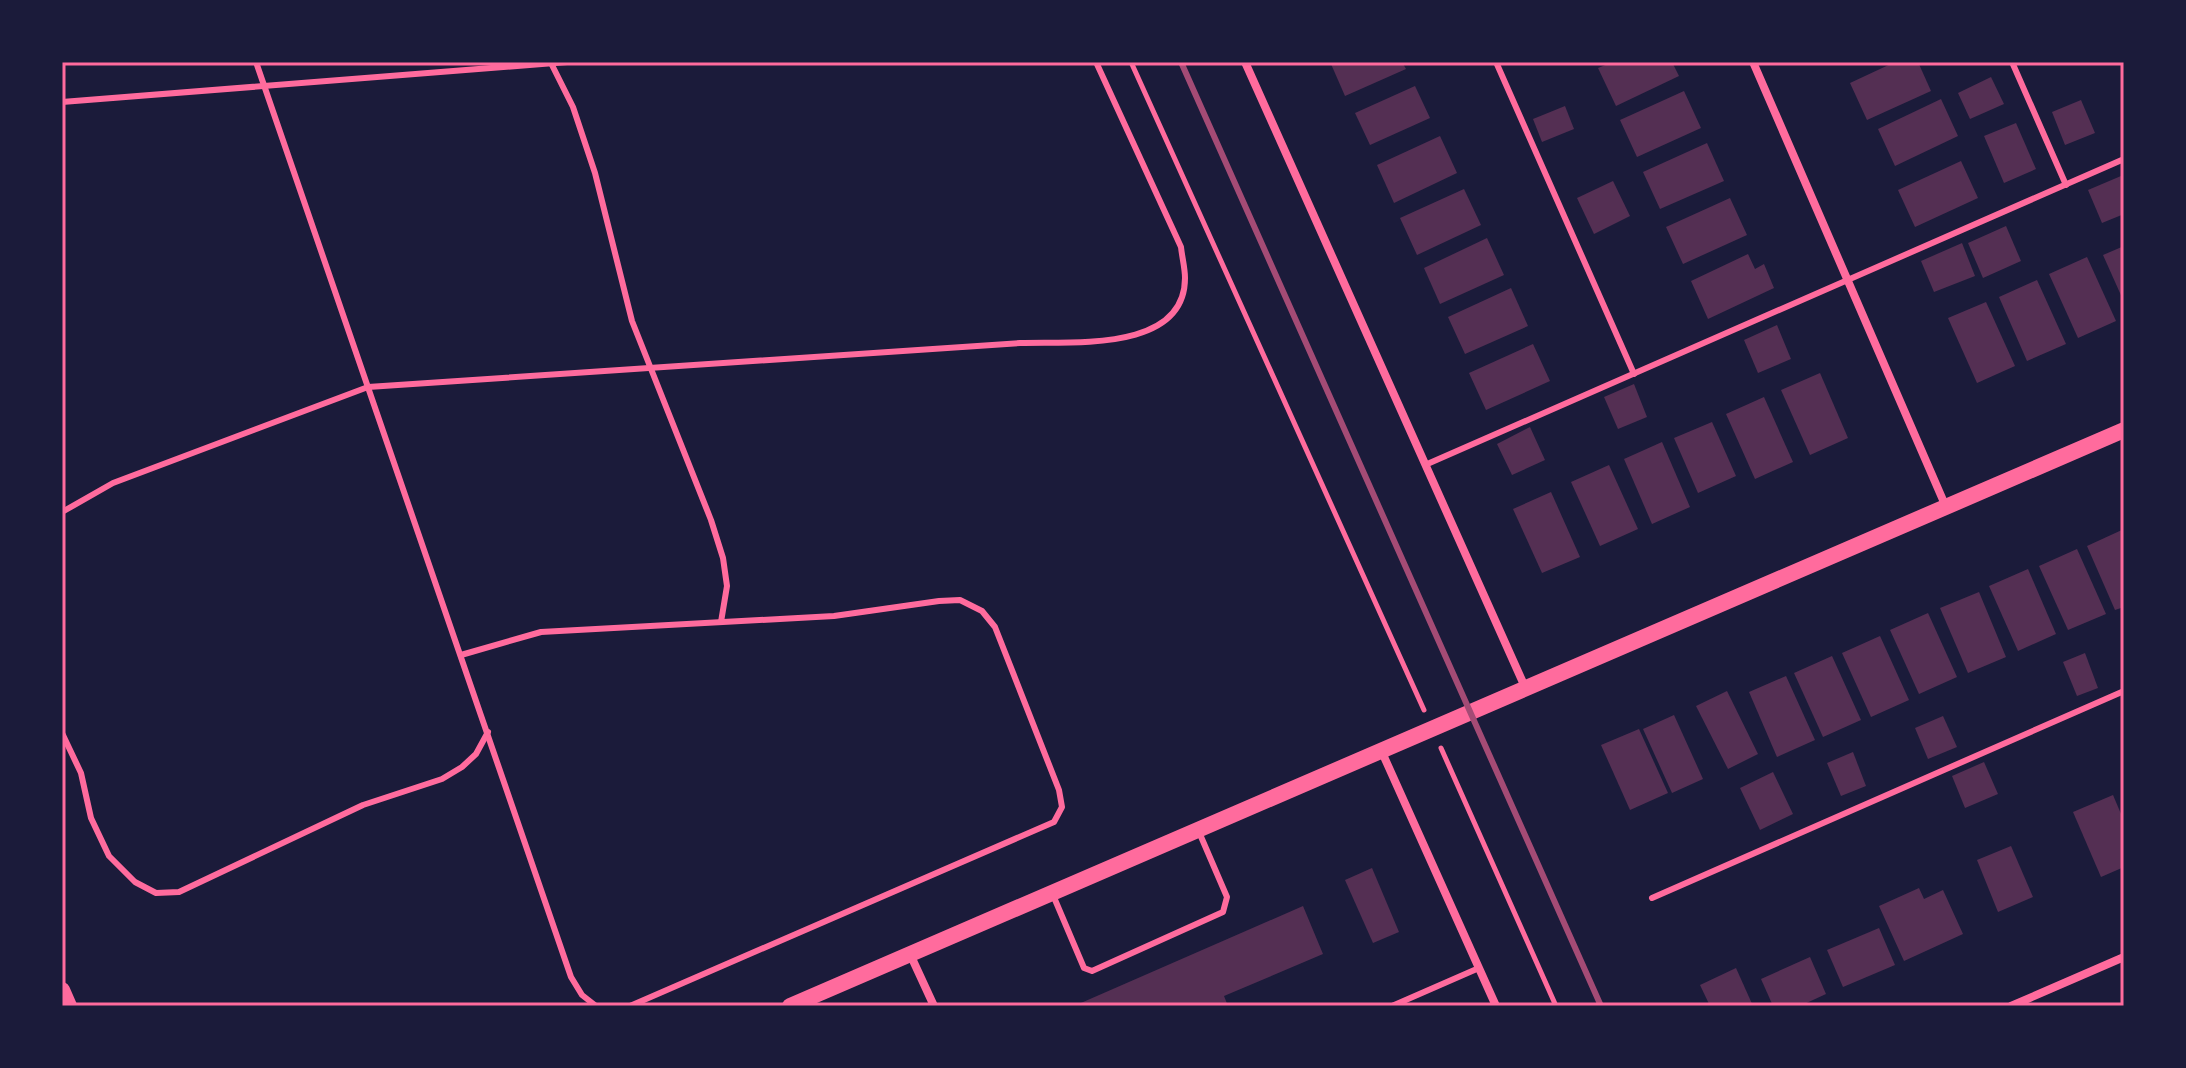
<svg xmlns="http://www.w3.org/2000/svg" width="2186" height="1068" font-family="'Varela Round',sans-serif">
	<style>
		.building { fill: #542f53 }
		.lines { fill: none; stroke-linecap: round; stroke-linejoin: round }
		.path { stroke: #ff6b9d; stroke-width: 5 }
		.service { stroke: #ff6b9d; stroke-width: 6 }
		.minor { stroke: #ff6b9d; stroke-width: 8 }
		.secondary { stroke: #ff6b9d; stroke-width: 16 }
		.rail { stroke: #a44b75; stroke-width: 6 }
		.neatline { fill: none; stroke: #ff6b9d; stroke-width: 3 }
	</style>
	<rect width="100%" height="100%" fill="#1b1b3a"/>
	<!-- building -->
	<g class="building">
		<polygon points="1335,62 1402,62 1406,69 1345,96 1331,64"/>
		<polygon points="1613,62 1672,62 1679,76 1616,106 1598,68"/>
		<polygon points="1895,62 1918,62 1931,91 1867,120 1850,83"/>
		<polygon points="1991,77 2004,104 1970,119 1958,93"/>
		<polygon points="1415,86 1430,118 1370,145 1355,113"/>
		<polygon points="1684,91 1701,128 1637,157 1620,120"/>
		<polygon points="1941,99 1958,136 1895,166 1878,129"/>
		<polygon points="2081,100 2095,133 2065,145 2052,112"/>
		<polygon points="1565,106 1574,129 1542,142 1533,119"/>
		<polygon points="2016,123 2036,169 2004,183 1984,136"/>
		<polygon points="1440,136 1457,173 1394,203 1377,165"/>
		<polygon points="1707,143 1724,181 1660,209 1643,172"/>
		<polygon points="1961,161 1978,198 1915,227 1898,190"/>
		<polygon points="2121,176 2124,181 2124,214 2102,223 2088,190"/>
		<polygon points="1613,181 1630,216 1594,234 1577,198"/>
		<polygon points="1464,189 1481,225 1417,255 1400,218"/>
		<polygon points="1730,198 1747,235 1683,264 1666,227"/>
		<polygon points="2006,226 2021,261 1983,278 1968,243"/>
		<polygon points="1487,238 1504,275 1440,304 1424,268"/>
		<polygon points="1962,243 1975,276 1934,292 1921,261"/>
		<polygon points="2124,246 2124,302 2103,255"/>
		<polygon points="1748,254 1755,269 1764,264 1774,288 1708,319 1691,281"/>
		<polygon points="2087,257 2116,321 2078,338 2049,274"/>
		<polygon points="2037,280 2066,344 2027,361 1999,297"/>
		<polygon points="1511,288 1528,326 1465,354 1448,317"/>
		<polygon points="1986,302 2015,366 1977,383 1948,318"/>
		<polygon points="1777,325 1791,359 1758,373 1744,340"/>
		<polygon points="1533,344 1550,381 1486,410 1469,373"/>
		<polygon points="1820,373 1848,438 1810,455 1781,390"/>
		<polygon points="1634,384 1647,417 1618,429 1604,397"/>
		<polygon points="1764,397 1793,462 1755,479 1726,414"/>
		<polygon points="1712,422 1736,476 1698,493 1674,438"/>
		<polygon points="1530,427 1545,460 1512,475 1497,444"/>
		<polygon points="1662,442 1690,507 1652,524 1624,459"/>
		<polygon points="1609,465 1638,529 1600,546 1571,482"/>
		<polygon points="1551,492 1580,557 1542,573 1513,509"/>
		<polygon points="2124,529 2124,607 2115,610 2087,546"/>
		<polygon points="2077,549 2106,614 2068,630 2039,566"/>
		<polygon points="2028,569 2056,634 2018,651 1989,586"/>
		<polygon points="1979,592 2006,657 1968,673 1940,608"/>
		<polygon points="1928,613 1957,677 1919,694 1890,630"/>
		<polygon points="1880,636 1909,700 1871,717 1842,653"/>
		<polygon points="2085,653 2098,688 2077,696 2063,662"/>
		<polygon points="1832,656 1861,720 1823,737 1794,673"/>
		<polygon points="1786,676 1815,740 1777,757 1749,692"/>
		<polygon points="1727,691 1758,754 1728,769 1696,706"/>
		<polygon points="1674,715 1703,779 1672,793 1643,729"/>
		<polygon points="1943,716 1957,747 1928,759 1915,728"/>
		<polygon points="1639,729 1668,793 1630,810 1601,745"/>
		<polygon points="1853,752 1866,786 1841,796 1827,763"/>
		<polygon points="1984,762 1998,794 1965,808 1952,776"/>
		<polygon points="1773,772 1793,814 1760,830 1740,788"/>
		<polygon points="2113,795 2124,821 2124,867 2101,877 2073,812"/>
		<polygon points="2011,846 2033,897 1998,912 1977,860"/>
		<polygon points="1372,868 1399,932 1373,943 1345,880"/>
		<polygon points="1919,888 1924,899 1943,890 1963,934 1904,961 1879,906"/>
		<polygon points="1303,906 1323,954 1224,996 1228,1006 1074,1006"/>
		<polygon points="1879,928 1895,965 1843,987 1827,950"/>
		<polygon points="1810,957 1826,994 1800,1006 1773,1006 1761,979"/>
		<polygon points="1736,968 1753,1006 1710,1006 1700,985"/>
	</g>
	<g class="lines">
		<!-- path -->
		<g class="path">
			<polyline points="1131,62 1424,710"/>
			<polyline points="1441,748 1556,1006"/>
		</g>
		<!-- service -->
		<g class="service">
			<polyline points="256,62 571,977 582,995 596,1006"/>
			<polyline points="1496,62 1634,374"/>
			<polyline points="2012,62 2066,185"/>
			<polyline points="551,63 573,107 595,173 632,321 711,520 723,558 727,586 721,622"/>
			<polyline points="62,102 567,62"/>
			<polyline points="1425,465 2124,159"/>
			<path d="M62 512 113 483 368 387 1020 343C1070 341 1185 353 1185 278 1185 268 1182 257 1181 247L1096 62"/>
			<polyline points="461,655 541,632 834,616 939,601 960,600 982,611 995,627 1059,790 1062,807 1054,822 630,1006"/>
			<polyline points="62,733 81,773 91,818 109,856 135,882 156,893 179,892 363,805 442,779 462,767 476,754 488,732"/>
			<polyline points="1053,895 1084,968 1092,971 1223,912 1227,897 1199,832"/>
			<polyline points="1652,898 2124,691"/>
			<polyline points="1392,1006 1479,968"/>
		</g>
		<!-- minor -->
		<g class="minor">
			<polyline points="1245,62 1525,687"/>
			<polyline points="1753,62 1946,507"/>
			<polyline points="1381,750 1496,1006"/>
			<polyline points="910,954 934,1006"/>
			<polyline points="2011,1006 2124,957"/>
		</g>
		<!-- secondary -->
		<g class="secondary">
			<polyline points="62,990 69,1006"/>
			<polyline points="790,1006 2124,430"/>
		</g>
		<!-- rail -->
		<polyline class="rail" points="1181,62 1601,1006"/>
	</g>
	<!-- border -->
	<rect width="2186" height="1068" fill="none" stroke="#1b1b3a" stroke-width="128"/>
	<rect x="64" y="64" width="2058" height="940" class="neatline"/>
</svg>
